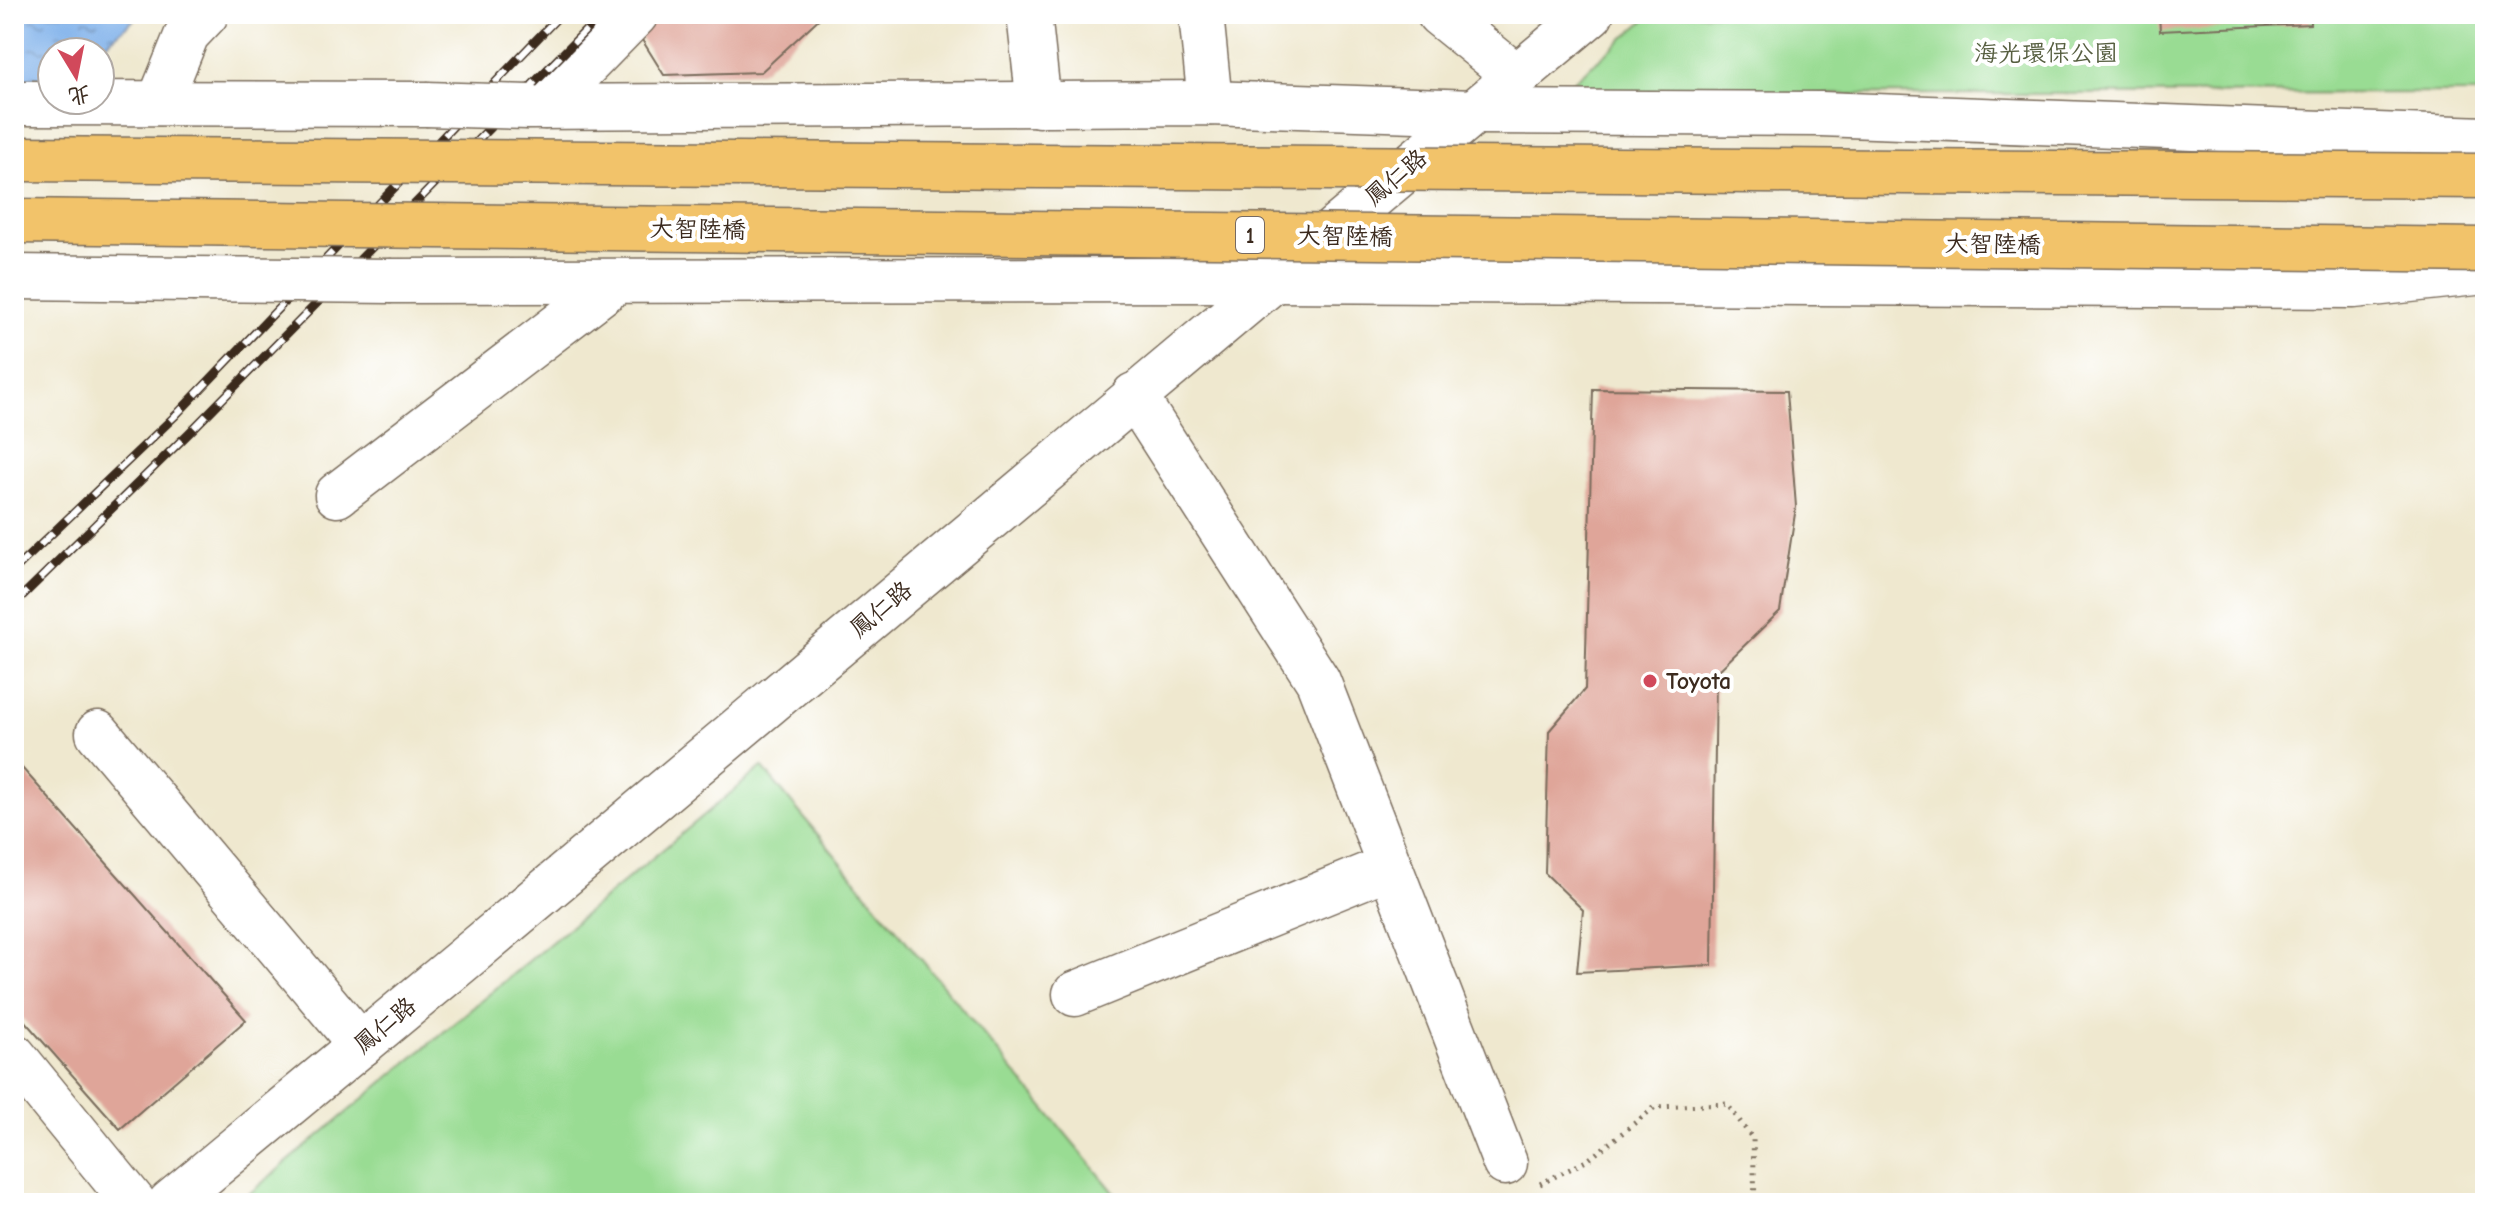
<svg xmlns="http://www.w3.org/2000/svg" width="2499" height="1217" font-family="'Comic Neue','LXGW WenKai TC',sans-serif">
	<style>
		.green { fill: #99dc93; stroke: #6a8358; stroke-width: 2 }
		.water { fill: url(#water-ripples); stroke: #5c6d84; stroke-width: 2 }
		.building { fill: #dfa599 }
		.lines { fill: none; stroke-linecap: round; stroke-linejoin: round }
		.minor-casing { stroke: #7a6c5c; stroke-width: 47 }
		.path { stroke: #7a6c5c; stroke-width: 5; stroke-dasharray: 2 6; stroke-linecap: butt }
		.minor { stroke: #fff; stroke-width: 44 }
		.rail-casing { stroke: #3b2a1e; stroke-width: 9 }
		.rail { stroke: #fff; stroke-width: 6; stroke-dasharray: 18; stroke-linecap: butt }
		.minor-bridge-casing { stroke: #7a6c5c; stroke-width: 47; stroke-linecap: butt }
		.major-bridge-casing { stroke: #7a6c5c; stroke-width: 47; stroke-linecap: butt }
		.minor-bridge { stroke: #fff; stroke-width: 44 }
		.major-bridge { stroke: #f2c36a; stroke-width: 44 }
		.poi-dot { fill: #d1495b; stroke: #fff; stroke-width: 3 }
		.labels { text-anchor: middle; stroke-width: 8; stroke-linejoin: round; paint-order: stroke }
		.shield { fill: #fff; stroke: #766a62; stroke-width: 2 }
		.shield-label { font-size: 22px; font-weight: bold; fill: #3b2a1e }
		.park-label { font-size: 24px; fill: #575f41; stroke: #fff }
		.street-label { font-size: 24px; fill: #3b2a1e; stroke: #fff }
		.poi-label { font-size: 24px; font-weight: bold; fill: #3b2a1e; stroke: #fff; text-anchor: start }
	</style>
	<defs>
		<pattern id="water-ripples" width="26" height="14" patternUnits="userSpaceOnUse" patternTransform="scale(2)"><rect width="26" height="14" fill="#7eb0ea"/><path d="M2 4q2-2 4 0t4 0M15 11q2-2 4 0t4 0" fill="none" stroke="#688fbd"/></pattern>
	</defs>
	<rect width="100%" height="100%" fill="#fff"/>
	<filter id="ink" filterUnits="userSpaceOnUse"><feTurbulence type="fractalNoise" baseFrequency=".0125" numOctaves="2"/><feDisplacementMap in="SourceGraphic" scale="16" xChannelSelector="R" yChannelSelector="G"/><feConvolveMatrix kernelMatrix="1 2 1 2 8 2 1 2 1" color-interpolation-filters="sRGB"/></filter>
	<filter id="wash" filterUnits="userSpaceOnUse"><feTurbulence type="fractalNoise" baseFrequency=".006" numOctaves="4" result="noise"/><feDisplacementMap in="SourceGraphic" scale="32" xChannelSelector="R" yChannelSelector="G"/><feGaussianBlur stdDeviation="1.8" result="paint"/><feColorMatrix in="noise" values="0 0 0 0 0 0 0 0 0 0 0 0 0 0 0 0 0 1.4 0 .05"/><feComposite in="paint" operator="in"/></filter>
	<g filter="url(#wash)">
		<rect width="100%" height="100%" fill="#efe8cf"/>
		<!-- green -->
		<g class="green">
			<polygon points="1652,14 2485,14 2485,93 1557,95"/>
			<polygon points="762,767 1123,1203 238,1203"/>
		</g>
		<!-- water -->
		<polygon class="water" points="14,14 141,14 96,52 52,52 52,90 14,122"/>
		<g id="blocks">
			<!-- building -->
			<g class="building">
				<polygon points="647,14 824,14 761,72 664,75 634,27"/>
				<polygon points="2159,14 2310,14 2310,24 2160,31"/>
				<polygon points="1593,389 1787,391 1796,507 1780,611 1716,673 1712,965 1577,972 1583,910 1545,873 1549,731 1585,689"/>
				<polygon points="14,759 246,1020 120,1129 14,1009"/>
			</g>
		</g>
	</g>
	<g filter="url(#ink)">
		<use href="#blocks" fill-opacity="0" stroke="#7a6c5c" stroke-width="2"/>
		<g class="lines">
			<!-- minor casing -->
			<g class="minor-casing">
				<g id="minor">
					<polyline points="1029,14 1039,105"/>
					<polyline points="1201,14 1210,103"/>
					<polyline points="1439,14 1516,76"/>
					<polyline points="14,103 426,104"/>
					<polyline points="159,103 187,34 206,14"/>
					<polyline points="529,107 1210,103 1475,112 1821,114 2485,139"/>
					<polyline points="545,107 636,14"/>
					<polyline points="14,277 192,279"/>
					<polyline points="392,281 1272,280 2354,286 2485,272"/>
					<polyline points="1134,395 1318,681 1505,1163"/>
					<polyline points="337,495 614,283"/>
					<polyline points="98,733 361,1045"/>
					<polyline points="1075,994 1390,866"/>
					<polyline points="14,1056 134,1203"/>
					<polyline points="170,1203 475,950 1591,14"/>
				</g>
			</g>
			<!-- path -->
			<polyline class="path" points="1540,1184 1588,1160 1655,1107 1727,1104 1753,1139 1755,1203"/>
			<!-- minor -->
			<use href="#minor" class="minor"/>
			<!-- rail casing -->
			<g class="rail-casing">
				<g id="rail">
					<polyline points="14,570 176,415 561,14"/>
					<polyline points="14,604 189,433 602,14"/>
				</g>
			</g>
			<!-- rail -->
			<use href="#rail" class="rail"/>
			<!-- minor-bridge casing -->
			<g class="minor-bridge-casing">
				<g id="minor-bridge">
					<polyline points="426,104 529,107"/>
					<polyline points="192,279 392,281"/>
				</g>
			</g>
			<!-- major-bridge casing -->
			<g class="major-bridge-casing">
				<g id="major-bridge">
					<polyline points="14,159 2485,176"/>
					<polyline points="14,221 2485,250"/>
				</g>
			</g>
			<!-- minor-bridge -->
			<use href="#minor-bridge" class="minor-bridge"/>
			<!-- major-bridge -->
			<use href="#major-bridge" class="major-bridge"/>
		</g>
	</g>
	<!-- markers -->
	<circle class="poi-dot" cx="1650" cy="681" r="8"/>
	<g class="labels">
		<!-- shield labels -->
		<rect class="shield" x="1236" y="217" width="28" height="36" rx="6"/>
		<g class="shield-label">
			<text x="1250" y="243">1</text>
		</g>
		<!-- park labels -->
		<g class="park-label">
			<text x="2046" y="61">海光環保公園</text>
		</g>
		<!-- street labels -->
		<g class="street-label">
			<text transform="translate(1396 177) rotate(-40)" y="8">鳳仁路</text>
			<text transform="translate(698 229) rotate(1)" y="8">大智陸橋</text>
			<text transform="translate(1345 236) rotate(1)" y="8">大智陸橋</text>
			<text transform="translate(1993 244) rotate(1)" y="8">大智陸橋</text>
			<text transform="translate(881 609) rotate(-40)" y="8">鳳仁路</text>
			<text transform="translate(385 1025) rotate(-40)" y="8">鳳仁路</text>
		</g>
		<!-- poi labels -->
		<g class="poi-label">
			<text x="1666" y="689">Toyota</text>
		</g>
	</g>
	<!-- margin -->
	<rect width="2499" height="1217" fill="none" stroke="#fff" stroke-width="48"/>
	<!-- north arrow -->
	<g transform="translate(76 76) rotate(170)"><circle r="38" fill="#ffffff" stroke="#b1aaa5" stroke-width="2"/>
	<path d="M0-6L14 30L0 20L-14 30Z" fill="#d1495b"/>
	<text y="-12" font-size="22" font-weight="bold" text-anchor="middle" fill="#3b2a1e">北</text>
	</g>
</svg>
